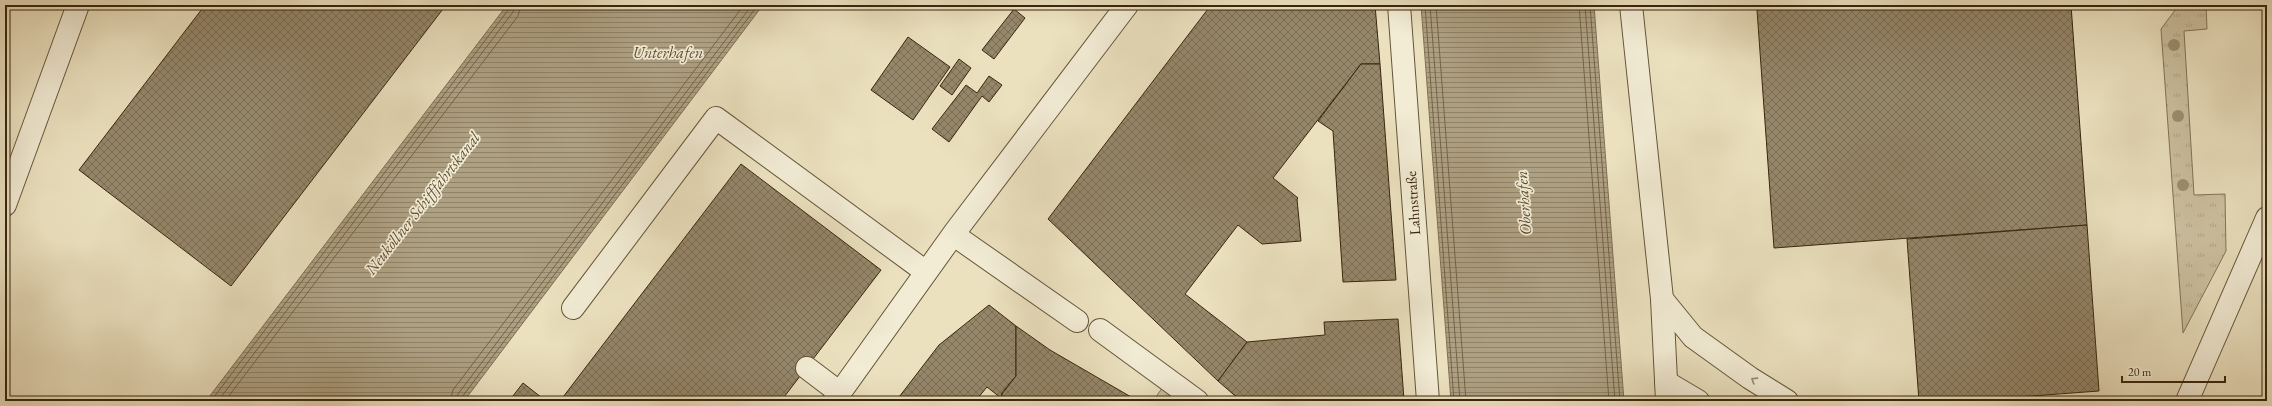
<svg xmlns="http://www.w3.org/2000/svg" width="2272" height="406" font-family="'EB Garamond',serif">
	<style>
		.grass { fill: url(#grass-tufts); stroke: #827458 }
		.water { fill: url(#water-rules); stroke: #7f7054 }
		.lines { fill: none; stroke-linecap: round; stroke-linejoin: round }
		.shore { stroke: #736448; stroke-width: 1 }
		.building { fill: url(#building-cross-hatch); stroke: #38260e }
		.minor-casing { stroke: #65553a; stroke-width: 24 }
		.minor { stroke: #f2ecd5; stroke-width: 22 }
		.tree { fill: #9d9072 }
		.oneway { stroke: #958972 }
		.labels { text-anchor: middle; stroke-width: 3.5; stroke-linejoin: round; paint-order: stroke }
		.street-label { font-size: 15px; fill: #38260e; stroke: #f2ecd5 }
		.water-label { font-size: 16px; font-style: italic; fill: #5b4b31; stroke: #f2ecd5 }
	</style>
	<defs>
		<pattern id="grass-tufts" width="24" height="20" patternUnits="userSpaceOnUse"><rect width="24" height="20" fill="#cdc1a1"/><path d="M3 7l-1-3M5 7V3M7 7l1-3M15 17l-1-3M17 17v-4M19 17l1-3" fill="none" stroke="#b1a689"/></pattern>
		<pattern id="water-rules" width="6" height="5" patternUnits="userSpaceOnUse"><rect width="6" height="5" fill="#aea183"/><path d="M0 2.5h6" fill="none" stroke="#8f836a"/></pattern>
		<pattern id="building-cross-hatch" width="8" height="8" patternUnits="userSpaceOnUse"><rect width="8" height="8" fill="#95876a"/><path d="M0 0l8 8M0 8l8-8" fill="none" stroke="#7b6e56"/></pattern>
	</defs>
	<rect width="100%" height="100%" fill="#ebe1bf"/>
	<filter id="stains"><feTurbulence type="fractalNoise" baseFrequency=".005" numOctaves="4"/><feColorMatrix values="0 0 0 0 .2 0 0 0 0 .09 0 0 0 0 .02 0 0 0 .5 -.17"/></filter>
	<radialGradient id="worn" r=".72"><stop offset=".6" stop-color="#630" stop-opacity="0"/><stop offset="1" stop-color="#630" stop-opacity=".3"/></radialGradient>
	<!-- grass -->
	<g class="grass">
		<polygon points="2179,5 2206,5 2207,29 2184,31 2194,195 2225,194 2226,251 2183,333 2161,29"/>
		<polygon points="1165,384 1184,401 1153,401"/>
	</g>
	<!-- water -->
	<g class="water">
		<polygon points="507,5 763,5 464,401 206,401"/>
		<polygon points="1421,5 1594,5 1624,401 1451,401"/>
	</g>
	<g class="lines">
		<!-- shore -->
		<g class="shore">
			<polyline points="1425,5 1454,401"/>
			<polyline points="1430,5 1460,401"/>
			<polyline points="1436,5 1466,401"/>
			<polyline points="1579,5 1609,401"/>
			<polyline points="1585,5 1615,401"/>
			<polyline points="1590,5 1620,401"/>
			<polyline points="211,401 509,9 510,5"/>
			<polyline points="218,401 513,12 515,5"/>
			<polyline points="225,401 518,16 521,5"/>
			<polyline points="450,401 453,390 744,5"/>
			<polyline points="456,401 458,394 752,5"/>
			<polyline points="461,401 462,397 758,5"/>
		</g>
	</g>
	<!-- building -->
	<g class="building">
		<polygon points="205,5 446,5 231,286 79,170"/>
		<polygon points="1211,5 1375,5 1380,64 1361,64 1273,178 1298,198 1297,199 1301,241 1262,244 1238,225 1185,294 1247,342 1218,381 1048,219"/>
		<polygon points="1819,5 2071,5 2087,225 1774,248 1757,10"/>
		<polygon points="1014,9 1025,18 994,59 982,50"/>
		<polygon points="908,37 950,67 913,120 871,90"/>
		<polygon points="959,59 971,68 952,95 940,86"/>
		<polygon points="1361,64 1380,64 1396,280 1343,282 1333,131 1318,121"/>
		<polygon points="989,76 1002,85 989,102 982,96 949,142 932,129 966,85 977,93"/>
		<polygon points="741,164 881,270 781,401 560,401"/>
		<polygon points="2087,225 2099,391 1965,401 1919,401 1907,239"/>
		<polygon points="989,305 1016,326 1016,376 1001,394 1003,395 1001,398 987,387 977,399 980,401 896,401 939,345"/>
		<polygon points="1398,319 1404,400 1241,401 1218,381 1247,342 1325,335 1324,322"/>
		<polygon points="1016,326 1050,350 1138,401 1005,401 1001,398 1002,394 1016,376"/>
		<polygon points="523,383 546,401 509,401"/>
	</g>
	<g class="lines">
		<!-- minor casing -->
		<g class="minor-casing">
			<g id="minor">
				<polyline points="1399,5 1428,401"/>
				<polyline points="1631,5 1662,299 1667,401"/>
				<polyline points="5,205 78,5"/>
				<polyline points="954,235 1077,321"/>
				<polyline points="1662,299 1693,337 1750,378 1787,401"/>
				<polyline points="573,308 716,118 926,272"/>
				<polyline points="1100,330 1197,401"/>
				<polyline points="807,368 840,393"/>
				<polyline points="1666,382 1698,401"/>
				<polyline points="834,401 955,232 1127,5"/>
				<polyline points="2187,401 2267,218"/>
			</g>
		</g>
		<!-- minor -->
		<use href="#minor" class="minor"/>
	</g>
	<!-- trees -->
	<g class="tree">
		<circle cx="2174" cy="45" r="6"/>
		<circle cx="2178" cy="116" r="6"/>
		<circle cx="2183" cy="185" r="6"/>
	</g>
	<!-- one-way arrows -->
	<defs><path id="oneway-chevron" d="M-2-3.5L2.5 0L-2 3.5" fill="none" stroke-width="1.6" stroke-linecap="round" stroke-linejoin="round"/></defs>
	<use class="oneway" href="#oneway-chevron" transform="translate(1754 380) rotate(-148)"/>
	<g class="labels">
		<!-- street labels -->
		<g class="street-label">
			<text transform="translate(1413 203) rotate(-94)" y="5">Lahnstraße</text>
		</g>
		<!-- water labels -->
		<g class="water-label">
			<text x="668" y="58">Unterhafen</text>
			<text transform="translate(422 203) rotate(-52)" y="6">Neuköllner Schifffahrtskanal</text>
			<text transform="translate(1523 203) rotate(-94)" y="6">Oberhafen</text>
		</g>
	</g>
	<!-- margin -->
	<rect width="2272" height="406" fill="none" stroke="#ebe1bf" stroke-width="20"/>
	<rect x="6" y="6" width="2260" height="394" fill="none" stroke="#38260e" stroke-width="2"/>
	<rect x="10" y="10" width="2252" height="386" fill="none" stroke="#38260e"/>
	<!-- scale -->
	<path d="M2122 376v6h103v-6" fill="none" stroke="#38260e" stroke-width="2"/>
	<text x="2128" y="376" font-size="12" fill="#38260e" stroke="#f2ecd5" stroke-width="3" paint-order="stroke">20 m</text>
	<rect width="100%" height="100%" filter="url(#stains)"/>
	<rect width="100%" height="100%" fill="url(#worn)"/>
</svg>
